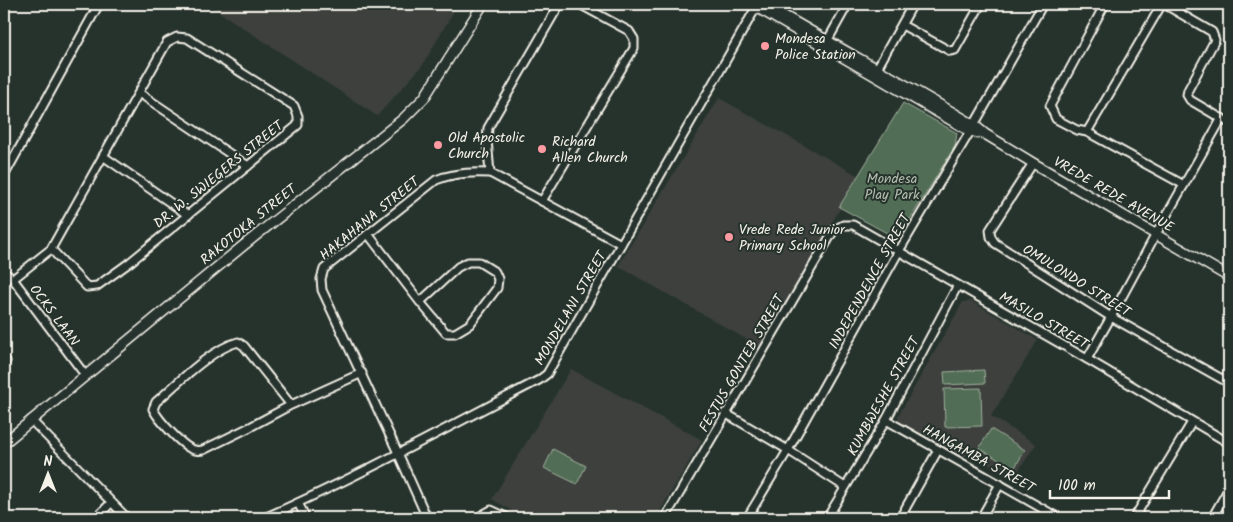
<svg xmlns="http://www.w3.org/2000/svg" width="1233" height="522" font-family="Kalam,sans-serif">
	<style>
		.built { fill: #3c413c }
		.park { fill: #516d55; stroke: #a2af9e }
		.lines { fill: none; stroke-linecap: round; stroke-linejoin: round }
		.minor-casing { stroke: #f4f1e8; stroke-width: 11 }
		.tertiary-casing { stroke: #f4f1e8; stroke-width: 12 }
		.minor { stroke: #26332d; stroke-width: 7 }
		.tertiary { stroke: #26332d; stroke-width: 9 }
		.poi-dot { fill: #ff9aa2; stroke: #26332d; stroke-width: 2 }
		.labels { text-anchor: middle; stroke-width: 4; stroke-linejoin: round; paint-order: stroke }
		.poi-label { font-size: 14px; fill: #f4f1e8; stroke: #26332d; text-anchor: start }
		.street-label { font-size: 14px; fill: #f4f1e8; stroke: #26332d }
		.park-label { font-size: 14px; fill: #b3bcad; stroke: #26332d }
	</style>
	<rect width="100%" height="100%" fill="#26332d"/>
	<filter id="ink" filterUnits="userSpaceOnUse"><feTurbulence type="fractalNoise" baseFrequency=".02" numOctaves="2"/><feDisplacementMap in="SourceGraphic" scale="10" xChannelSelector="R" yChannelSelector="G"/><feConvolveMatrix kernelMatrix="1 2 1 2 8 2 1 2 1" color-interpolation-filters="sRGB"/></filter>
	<g filter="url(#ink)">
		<!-- built -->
		<g class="built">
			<polygon points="207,4 458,4 422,66 377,116"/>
			<polygon points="719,98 859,176 760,347 618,266"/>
			<polygon points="971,301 1038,340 991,416 1036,444 1013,479 969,451 963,460 900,425 898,416 963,302"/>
			<polygon points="571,369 702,440 656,518 524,518 492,499"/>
		</g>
		<!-- park -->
		<g class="park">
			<polygon points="903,103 957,133 955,146 904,229 896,238 839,207"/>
			<polygon points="984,370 985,383 945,385 944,372"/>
			<polygon points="981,388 982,426 945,427 944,389"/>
			<polygon points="991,429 1025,450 1014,469 979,448"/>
			<polygon points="553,449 586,466 577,484 544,468"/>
		</g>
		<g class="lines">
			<!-- minor casing -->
			<g class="minor-casing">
				<g id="minor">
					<polyline points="1105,4 1050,106 1056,119 1077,130 1087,132 1184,185"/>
					<polyline points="1164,4 1212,32 1215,40 1188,90 1187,95 1190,100 1229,123"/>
					<polyline points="902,25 950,51 955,50 981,4"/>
					<polyline points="825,45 848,4"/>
					<polyline points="875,72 913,4"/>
					<polyline points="139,93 248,166"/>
					<polyline points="1087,132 1162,4"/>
					<polyline points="103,156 188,215"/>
					<polyline points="1033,163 990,230 991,237 995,243 1111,317 1229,383"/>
					<polyline points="490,173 487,140 488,128 558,7 562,4"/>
					<polyline points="4,176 99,4"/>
					<polyline points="542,201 634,48 634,39 629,31 579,4"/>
					<polyline points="368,234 420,302 446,333 455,333 470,324 497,288 498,279 495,272 479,262 468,262 458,267 420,302"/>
					<polyline points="4,272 13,279 85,375"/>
					<polyline points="13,279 51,249 167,42 177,37 187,38 294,106 298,116 298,125 129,263 97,286 87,287 51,249"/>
					<polyline points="1087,359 1111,317 1156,234 1222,118"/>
					<polyline points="4,362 6,361"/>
					<path d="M291 405 244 346 238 342C211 349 177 384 156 402L153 409C158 419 184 449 195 450 198 451 201 450 203 450L250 427 291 405 362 373"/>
					<polyline points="725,413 788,450 845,487"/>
					<polyline points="31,420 127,518"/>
					<polyline points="886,420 1059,518"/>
					<polyline points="298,503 306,518"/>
					<polyline points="96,518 111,503"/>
					<path d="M264 518C358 477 448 427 539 380L547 374 758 4"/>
					<path d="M427 518 398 453 322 290 321 279 324 269 436 180C452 173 473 172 490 173L621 244"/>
					<polyline points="480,518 482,515 491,510 508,518"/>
					<polyline points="665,518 834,230 843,225 853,225 1087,359 1229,443"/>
					<polyline points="747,518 788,450 899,251 974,125 1043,4"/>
					<polyline points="827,518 886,420 958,285"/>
					<polyline points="900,518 938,450"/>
					<polyline points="981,518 1000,484"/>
					<polyline points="1134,518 1192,422"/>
					<polyline points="1212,518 1229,488"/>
				</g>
			</g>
			<!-- tertiary casing -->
			<g class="tertiary-casing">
				<g id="tertiary">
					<polyline points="751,4 970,131 984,134"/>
					<path d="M764 4C833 45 904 83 974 125L985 134 1033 163 1229 277"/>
					<polyline points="4,443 244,245 403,119 424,98 483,4"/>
				</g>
			</g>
			<!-- minor -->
			<use href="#minor" class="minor"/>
			<!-- tertiary -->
			<use href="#tertiary" class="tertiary"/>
		</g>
	</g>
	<!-- markers -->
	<g class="poi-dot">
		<circle cx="765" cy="46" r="5"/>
		<circle cx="438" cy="145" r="5"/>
		<circle cx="542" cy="149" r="5"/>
		<circle cx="729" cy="237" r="5"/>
	</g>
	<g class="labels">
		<!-- poi labels -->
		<g class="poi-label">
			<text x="775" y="43">Mondesa<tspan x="775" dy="16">Police Station</tspan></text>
			<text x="448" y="142">Old Apostolic<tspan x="448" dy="16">Church</tspan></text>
			<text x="552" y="146">Richard<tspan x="552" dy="16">Allen Church</tspan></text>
			<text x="739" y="234">Vrede Rede Junior<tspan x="739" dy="16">Primary School</tspan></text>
		</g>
		<!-- street labels -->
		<g class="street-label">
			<text transform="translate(218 174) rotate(-39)" y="5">DR. W. SWIEGERS STREET</text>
			<text transform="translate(1114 194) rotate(30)" y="5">VREDE REDE AVENUE</text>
			<text transform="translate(369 218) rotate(-39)" y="5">HAKAHANA STREET</text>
			<text transform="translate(248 224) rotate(-39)" y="5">RAKOTOKA STREET</text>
			<text transform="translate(1077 280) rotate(32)" y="5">OMULONDO STREET</text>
			<text transform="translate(869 281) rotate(-61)" y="5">INDEPENDENCE STREET</text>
			<text transform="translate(570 308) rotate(-60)" y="5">MONDELANI STREET</text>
			<text transform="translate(55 315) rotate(53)" y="5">OCKS LAAN</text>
			<text transform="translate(1044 320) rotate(30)" y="5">MASILO STREET</text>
			<text transform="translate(741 363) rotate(-60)" y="5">FESTUS GONTEB STREET</text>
			<text transform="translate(883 396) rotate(-61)" y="5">KUMBWESHE STREET</text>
			<text transform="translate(979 458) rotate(29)" y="5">HANGAMBA STREET</text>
		</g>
		<!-- park labels -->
		<g class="park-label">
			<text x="892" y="183">Mondesa<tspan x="892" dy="16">Play Park</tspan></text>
		</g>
	</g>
	<!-- margin -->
	<rect width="1233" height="522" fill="none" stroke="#26332d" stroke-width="20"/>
	<rect x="10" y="10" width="1213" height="502" fill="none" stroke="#f4f1e8" stroke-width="2" filter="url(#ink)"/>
	<!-- north arrow -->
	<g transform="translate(48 474)" stroke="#26332d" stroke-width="4" paint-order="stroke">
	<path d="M0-4L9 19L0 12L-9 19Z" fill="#f4f1e8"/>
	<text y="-8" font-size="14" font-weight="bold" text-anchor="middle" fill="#f4f1e8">N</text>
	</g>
	<!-- scale -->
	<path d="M1050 490v8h119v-8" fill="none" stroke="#f4f1e8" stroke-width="2.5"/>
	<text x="1058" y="490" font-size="15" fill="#f4f1e8" stroke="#26332d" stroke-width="4" paint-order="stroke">100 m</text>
</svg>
